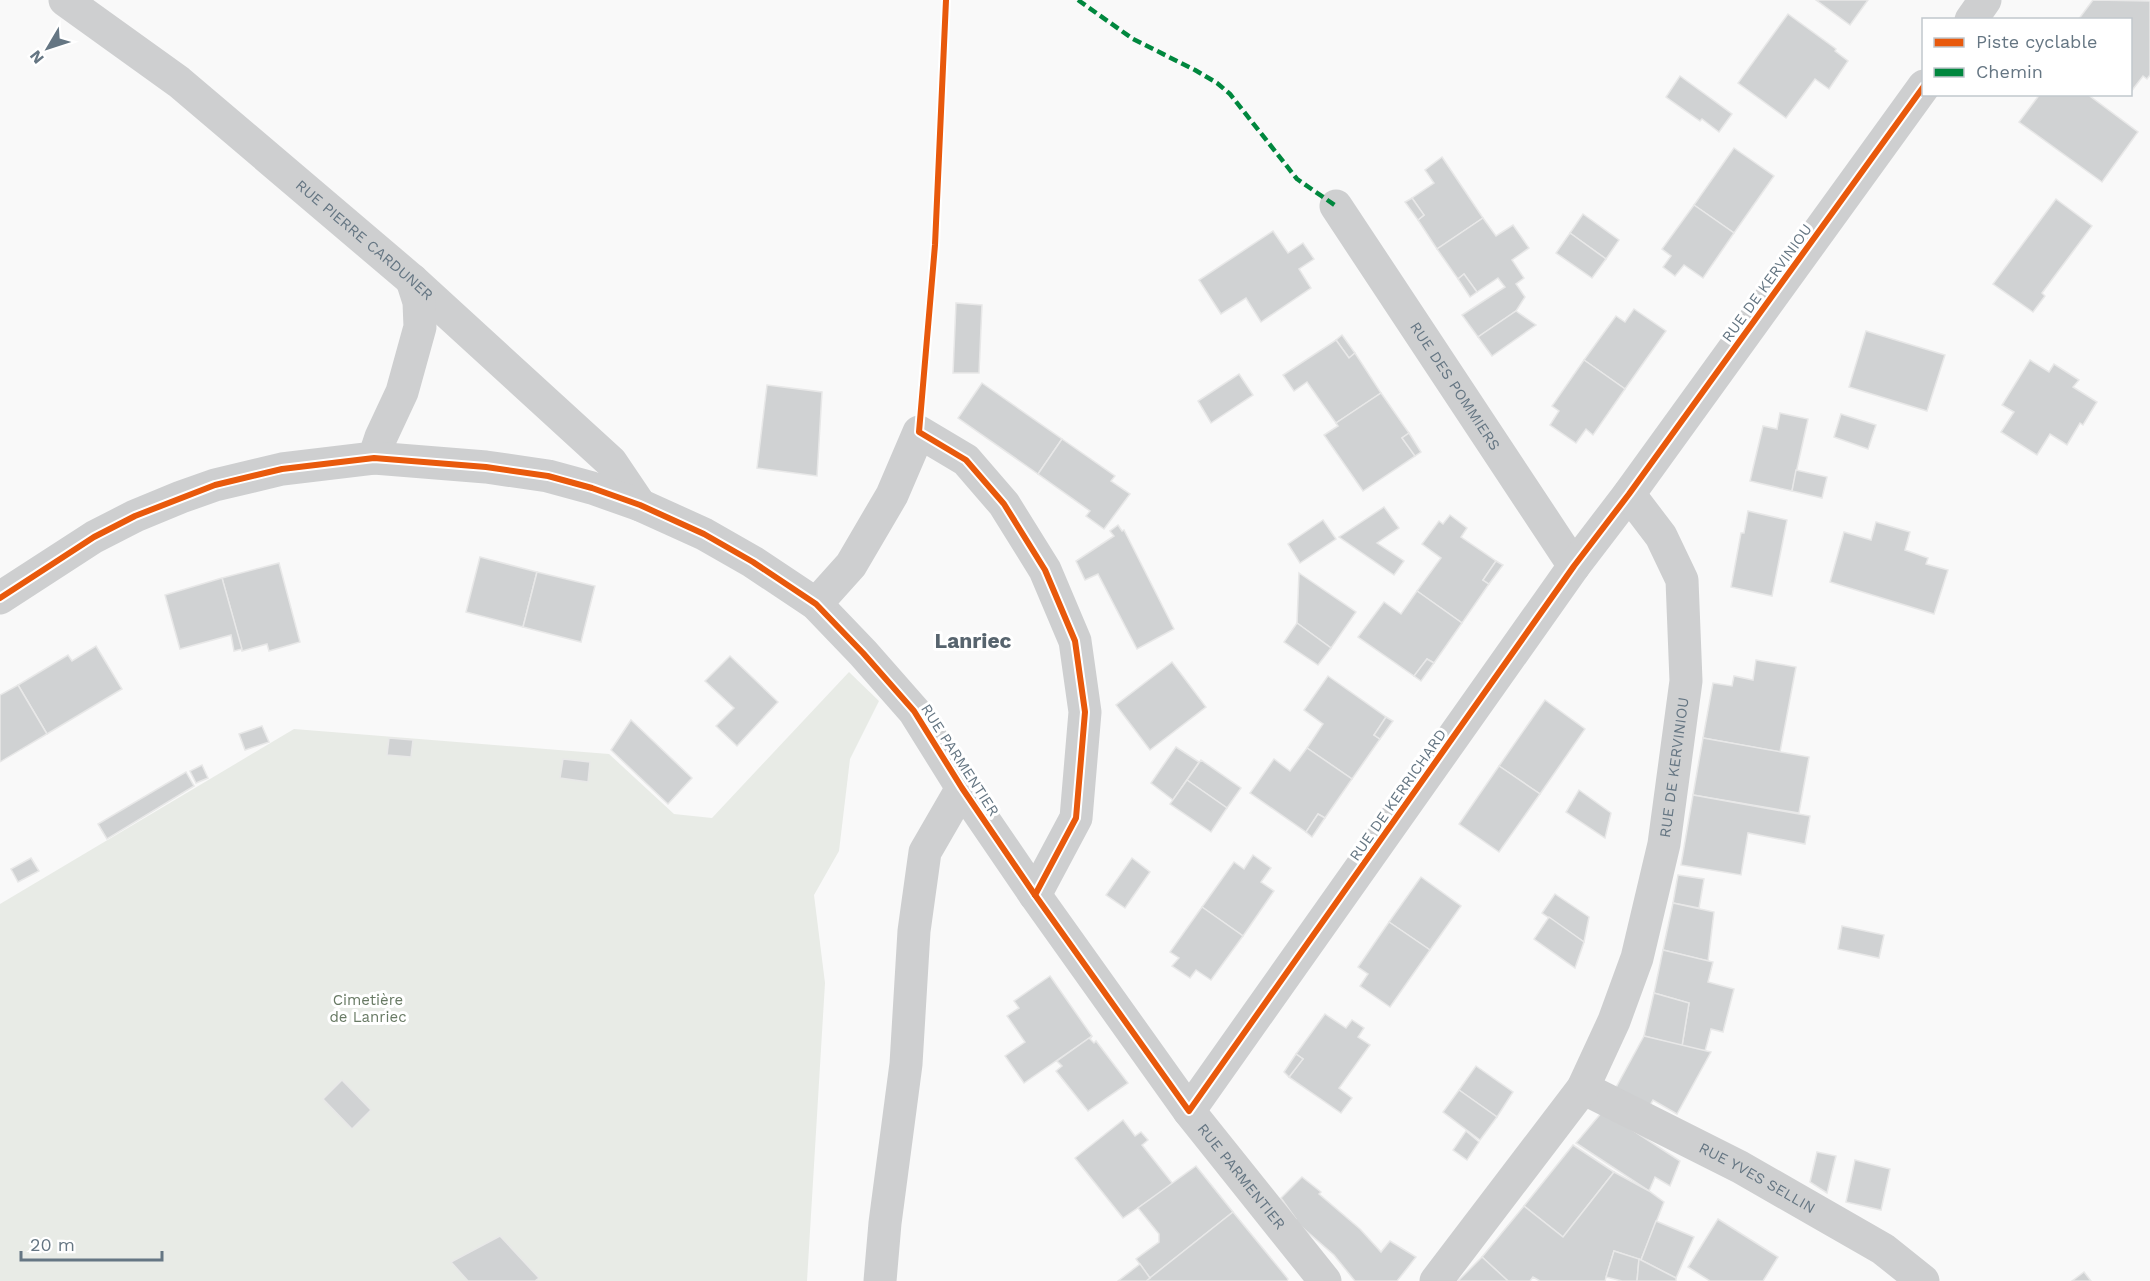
<svg xmlns="http://www.w3.org/2000/svg" width="2150" height="1281" font-family="'Work Sans',sans-serif">
	<style>
		.green { fill: #e8ebe6 }
		.building { fill: #d0d2d3; stroke: #e8e8e8; stroke-width: 1.5 }
		.lines { fill: none; stroke-linecap: round; stroke-linejoin: round }
		.minor { stroke: #cecfd0; stroke-width: 33 }
		.quiet { stroke: #00873e; stroke-width: 4.5; stroke-dasharray: 9 4.5; stroke-linecap: butt }
		.cycleway-casing { stroke: #fff; stroke-width: 10 }
		.cycleway { stroke: #e8590c; stroke-width: 6 }
		.labels { text-anchor: middle; stroke-width: 6; stroke-linejoin: round; paint-order: stroke }
		.street-label { font-size: 15px; fill: #657683; stroke: #fff }
		.park-label { font-size: 15px; fill: #687a64; stroke: #fff }
		.district-label { font-size: 21px; font-weight: bold; fill: #57646e; stroke: #fff }
	</style>
	<rect width="100%" height="100%" fill="#f9f9f9"/>
	<!-- green -->
	<polygon class="green" points="849,672 879,701 850,759 839,851 814,895 825,983 807,1281 0,1281 0,904 294,729 609,754 674,814 712,818"/>
	<!-- building -->
	<g class="building">
		<polygon points="1816,0 1868,0 1850,25"/>
		<polygon points="2093,0 2150,1 2150,75 2147,79 2143,76 2130,93 2130,20 2078,20"/>
		<polygon points="1788,14 1836,49 1835,51 1848,61 1829,89 1815,79 1786,118 1738,83"/>
		<polygon points="1680,76 1732,114 1719,132 1702,119 1700,121 1666,97"/>
		<polygon points="2040,94 2087,94 2138,132 2102,182 2019,122"/>
		<polygon points="1734,148 1774,176 1734,233 1694,205"/>
		<polygon points="1442,157 1483,218 1437,249 1418,220 1424,215 1412,198 1434,183 1425,170"/>
		<polygon points="1412,198 1424,215 1418,220 1405,202"/>
		<polygon points="2056,199 2092,226 2042,293 2045,296 2033,312 1993,284"/>
		<polygon points="1694,205 1734,233 1703,278 1684,265 1675,276 1663,267 1671,256 1662,249"/>
		<polygon points="1583,214 1619,240 1606,259 1570,233"/>
		<polygon points="1483,218 1496,236 1513,225 1529,248 1512,260 1524,278 1516,284 1525,297 1516,311 1478,337 1462,315 1505,287 1498,278 1477,292 1464,274 1458,279 1437,249"/>
		<polygon points="1273,231 1288,253 1303,243 1314,259 1299,269 1311,288 1261,322 1246,298 1221,314 1199,280"/>
		<polygon points="1570,233 1606,259 1592,278 1556,253"/>
		<polygon points="1464,274 1477,292 1470,297 1458,279"/>
		<polygon points="956,303 982,305 979,373 953,373"/>
		<polygon points="1634,309 1666,331 1625,389 1584,360 1616,316 1625,322"/>
		<polygon points="1516,311 1536,325 1492,356 1478,337"/>
		<polygon points="1866,331 1945,355 1927,411 1849,387"/>
		<polygon points="1342,335 1355,353 1349,358 1336,340"/>
		<polygon points="1336,340 1349,358 1355,353 1381,393 1336,423 1307,382 1294,391 1283,375"/>
		<polygon points="1584,360 1625,389 1593,435 1586,429 1576,443 1550,425 1559,411 1552,406"/>
		<polygon points="2030,360 2049,372 2054,364 2079,380 2073,387 2097,402 2083,425 2080,423 2067,445 2050,434 2037,455 2001,432 2014,412 2002,405"/>
		<polygon points="1239,374 1253,395 1211,423 1198,401"/>
		<polygon points="982,383 1062,439 1038,474 958,418"/>
		<polygon points="767,385 822,392 817,476 757,468"/>
		<polygon points="1381,393 1409,433 1402,438 1415,456 1363,491 1324,435 1338,426 1336,423"/>
		<polygon points="1780,413 1808,419 1792,491 1750,481 1763,426 1777,429"/>
		<polygon points="1841,414 1876,425 1868,449 1834,437"/>
		<polygon points="1409,433 1421,452 1415,456 1402,438"/>
		<polygon points="1062,439 1115,476 1111,481 1130,494 1104,529 1086,516 1090,511 1038,474"/>
		<polygon points="1796,470 1827,477 1822,498 1792,491"/>
		<polygon points="1384,507 1399,528 1377,543 1404,561 1394,575 1339,537"/>
		<polygon points="1748,511 1787,520 1772,596 1731,587 1741,533 1744,533"/>
		<polygon points="1450,515 1467,528 1461,537 1496,561 1483,580 1489,584 1462,623 1417,591 1441,558 1422,544 1439,521 1443,524"/>
		<polygon points="1323,520 1336,539 1300,563 1288,544"/>
		<polygon points="1876,522 1910,532 1905,550 1928,558 1926,564 1948,570 1934,614 1830,582 1844,532 1871,540"/>
		<polygon points="1118,525 1122,531 1124,530 1174,629 1137,649 1098,574 1085,580 1076,561 1114,536 1110,531"/>
		<polygon points="480,557 537,572 523,627 466,612"/>
		<polygon points="1496,561 1503,565 1489,584 1483,580"/>
		<polygon points="279,563 300,642 269,651 267,644 242,651 222,578"/>
		<polygon points="537,572 595,586 581,642 523,627"/>
		<polygon points="1299,573 1356,612 1331,648 1297,623"/>
		<polygon points="222,578 242,649 234,651 231,635 180,649 165,595"/>
		<polygon points="1417,591 1462,623 1434,663 1427,659 1414,676 1358,637 1384,602 1401,614"/>
		<polygon points="1297,623 1331,648 1318,665 1284,642"/>
		<polygon points="96,646 122,689 47,734 18,685 68,655 72,661"/>
		<polygon points="730,656 778,702 737,746 716,726 734,708 705,681"/>
		<polygon points="1427,659 1434,663 1421,681 1414,676"/>
		<polygon points="1756,660 1796,667 1780,752 1703,738 1713,683 1732,686 1734,676 1753,680"/>
		<polygon points="1172,662 1206,707 1150,750 1116,705"/>
		<polygon points="1328,676 1386,717 1374,735 1380,739 1352,779 1307,748 1323,724 1304,710"/>
		<polygon points="18,685 47,734 0,762 0,695"/>
		<polygon points="1545,700 1585,729 1540,794 1499,766"/>
		<polygon points="1386,717 1393,721 1380,739 1374,735"/>
		<polygon points="631,720 692,778 668,804 611,750"/>
		<polygon points="262,726 269,742 245,750 239,734"/>
		<polygon points="389,738 413,740 411,757 387,755"/>
		<polygon points="1703,738 1809,757 1799,813 1693,795"/>
		<polygon points="1176,747 1199,762 1173,800 1151,783"/>
		<polygon points="1307,748 1352,779 1325,818 1318,814 1306,832 1250,793 1274,759 1290,771"/>
		<polygon points="563,759 590,762 588,782 560,778"/>
		<polygon points="1201,760 1241,788 1227,808 1187,780"/>
		<polygon points="202,765 208,778 196,783 190,771"/>
		<polygon points="1499,766 1540,794 1499,852 1459,824"/>
		<polygon points="186,772 194,786 107,839 98,824"/>
		<polygon points="1187,780 1227,808 1211,832 1170,804"/>
		<polygon points="1579,790 1611,813 1605,838 1566,812"/>
		<polygon points="1693,795 1810,816 1805,844 1748,833 1741,875 1681,865"/>
		<polygon points="1318,814 1325,818 1312,837 1306,832"/>
		<polygon points="1253,855 1271,868 1261,882 1274,891 1243,936 1202,907 1234,862 1244,869"/>
		<polygon points="31,858 39,871 18,882 11,869"/>
		<polygon points="1132,858 1150,872 1125,908 1106,895"/>
		<polygon points="1678,875 1704,879 1699,908 1673,903"/>
		<polygon points="1421,877 1461,906 1430,950 1389,922"/>
		<polygon points="1555,894 1589,917 1584,942 1542,913"/>
		<polygon points="1673,903 1714,912 1708,961 1663,950"/>
		<polygon points="1202,907 1243,936 1211,980 1196,970 1190,978 1172,966 1179,958 1170,952"/>
		<polygon points="1549,917 1584,942 1575,968 1534,939"/>
		<polygon points="1389,922 1430,950 1390,1007 1360,986 1368,974 1358,967"/>
		<polygon points="1842,926 1884,935 1879,958 1838,949"/>
		<polygon points="1663,950 1713,962 1708,982 1734,989 1723,1032 1711,1029 1705,1051 1682,1046 1689,1003 1654,993"/>
		<polygon points="1050,976 1092,1036 1024,1083 1005,1056 1025,1042 1007,1016 1019,1008 1014,1001"/>
		<polygon points="1654,993 1689,1003 1682,1046 1644,1036"/>
		<polygon points="1325,1014 1346,1028 1352,1020 1364,1028 1358,1037 1370,1045 1339,1088 1352,1098 1341,1113 1289,1077 1303,1059 1296,1054"/>
		<polygon points="1092,1036 1090,1039 1094,1043 1096,1041 1128,1083 1088,1111 1056,1071 1062,1066 1057,1061"/>
		<polygon points="1644,1036 1711,1052 1677,1114 1653,1100 1646,1112 1613,1093"/>
		<polygon points="1296,1054 1303,1059 1289,1077 1284,1072"/>
		<polygon points="1476,1066 1513,1092 1497,1117 1459,1090"/>
		<polygon points="342,1080 371,1110 352,1129 323,1099"/>
		<polygon points="1459,1090 1497,1117 1480,1140 1443,1112"/>
		<polygon points="1603,1111 1680,1161 1670,1186 1655,1177 1649,1191 1576,1143"/>
		<polygon points="1123,1120 1135,1136 1141,1132 1148,1140 1142,1145 1173,1184 1123,1218 1075,1158"/>
		<polygon points="1466,1131 1479,1142 1467,1160 1453,1150"/>
		<polygon points="1573,1145 1614,1172 1563,1237 1524,1206"/>
		<polygon points="1817,1152 1836,1156 1827,1193 1810,1182"/>
		<polygon points="1855,1160 1890,1169 1881,1210 1846,1202"/>
		<polygon points="1196,1166 1233,1212 1150,1278 1136,1259 1159,1242 1159,1234 1138,1208"/>
		<polygon points="1614,1172 1649,1191 1664,1202 1641,1260 1614,1251 1605,1281 1540,1281 1533,1277 1530,1281 1508,1281 1482,1257 1524,1206 1563,1237"/>
		<polygon points="1302,1177 1321,1192 1319,1194 1360,1229 1381,1252 1390,1241 1416,1257 1397,1281 1355,1281 1334,1255 1295,1221 1296,1219 1281,1198"/>
		<polygon points="1233,1212 1288,1279 1287,1281 1146,1281"/>
		<polygon points="1718,1219 1778,1257 1763,1281 1710,1281 1688,1267"/>
		<polygon points="1656,1221 1694,1237 1676,1278 1641,1260"/>
		<polygon points="500,1236 539,1278 535,1281 468,1281 451,1262"/>
		<polygon points="1614,1251 1639,1259 1637,1281 1622,1281 1606,1277"/>
		<polygon points="1482,1257 1508,1281 1458,1281"/>
		<polygon points="1639,1259 1676,1278 1676,1281 1637,1281"/>
		<polygon points="1140,1264 1150,1278 1146,1281 1118,1281"/>
		<polygon points="2084,1272 2091,1281 2072,1281"/>
	</g>
	<g class="lines">
		<!-- minor -->
		<g class="minor">
			<path id="s1" d="M65 0 179 82 412 280 611 462 640 505"/>
			<polyline points="1971,20 1985,0"/>
			<path id="s2" d="M1336 206 1574 566"/>
			<polyline points="374,458 381,437 402,392 420,327 419,302 412,280"/>
			<path id="s3" d="M0 598 94 537 135 516 181 497 215 485 282 469 374 458 486 467 548 476 592 488 640 505 704 534 753 562 816 604 863 653 914 711 962 788 1035 895 1189 1111 1325 1281"/>
			<polyline points="816,604 851,565 892,495 919,432 966,460 1004,504 1045,570 1075,641 1085,712 1076,818 1035,895"/>
			<path id="s4" d="M1583 1088 1740 1167 1883 1249 1923 1281"/>
			<polyline points="1189,1111 1574,566 1629,494 1924,86"/>
			<polyline points="880,1281 885,1223 906,1064 914,931 925,852 962,788"/>
			<path id="s5" d="M1436 1281 1583 1088 1614 1021 1637 958 1664 844 1686 681 1682 580 1661 536 1629 494"/>
		</g>
		<!-- quiet -->
		<polyline class="quiet" points="1078,0 1133,39 1195,70 1217,83 1230,94 1297,179 1336,206"/>
		<!-- cycleway casing -->
		<g class="cycleway-casing">
			<g id="cycleway">
				<polyline points="946,0 935,245 919,432 966,460 1004,504 1045,570 1075,641 1085,712 1076,818 1035,895"/>
				<polyline points="0,598 94,537 135,516 215,485 282,469 374,458 486,467 548,476 592,488 640,505 704,534 753,562 816,604 863,653 914,711 962,788 1035,895 1189,1111 1574,566 1629,494 1924,86"/>
			</g>
		</g>
		<!-- cycleway -->
		<use href="#cycleway" class="cycleway"/>
	</g>
	<g class="labels">
		<!-- street labels -->
		<g class="street-label">
			<text dy="5" stroke="none"><textPath href="#s1" startOffset="384">RUE PIERRE CARDUNER</textPath></text>
			<text transform="translate(1767 283) rotate(-54)" y="5">RUE DE KERVINIOU</text>
			<text dy="5" stroke="none"><textPath href="#s2" startOffset="216">RUE DES POMMIERS</textPath></text>
			<text transform="translate(960 760) rotate(57)" y="5">RUE PARMENTIER</text>
			<text dy="5" stroke="none"><textPath href="#s5" startOffset="578">RUE DE KERVINIOU</textPath></text>
			<text transform="translate(1398 795) rotate(-55)" y="5">RUE DE KERRICHARD</text>
			<text dy="5" stroke="none"><textPath href="#s3" startOffset="1594">RUE PARMENTIER</textPath></text>
			<text dy="5" stroke="none"><textPath href="#s4" startOffset="196">RUE YVES SELLIN</textPath></text>
		</g>
		<!-- park labels -->
		<g class="park-label">
			<text x="368" y="1005">Cimetière<tspan x="368" dy="17">de Lanriec</tspan></text>
		</g>
		<!-- district labels -->
		<g class="district-label">
			<text x="973" y="648">Lanriec</text>
		</g>
	</g>
	<!-- legend -->
	<rect x="1922" y="18" width="210" height="78" fill="#ffffff" stroke="#c1c8cd" stroke-width="1.5"/>
	<rect x="1934" y="38" width="30" height="9" fill="#e8590c" stroke="#c1c8cd" stroke-width="1.5"/>
	<text x="1976" y="48" font-size="18" fill="#657683">Piste cyclable</text>
	<rect x="1934" y="68" width="30" height="9" fill="#00873e" stroke="#c1c8cd" stroke-width="1.5"/>
	<text x="1976" y="78" font-size="18" fill="#657683">Chemin</text>
	<!-- north arrow -->
	<g transform="translate(48 48) rotate(231)" stroke="#ffffff" stroke-width="4.5" paint-order="stroke">
	<path d="M0-4.5L10 22L0 15L-10 22Z" fill="#657683"/>
	<text y="-9" font-size="16" font-weight="bold" text-anchor="middle" fill="#657683">N</text>
	</g>
	<!-- scale -->
	<path d="M21 1251v9h141v-9" fill="none" stroke="#657683" stroke-width="3"/>
	<text x="30" y="1251" font-size="18" fill="#657683" stroke="#ffffff" stroke-width="4.5" paint-order="stroke">20 m</text>
</svg>
